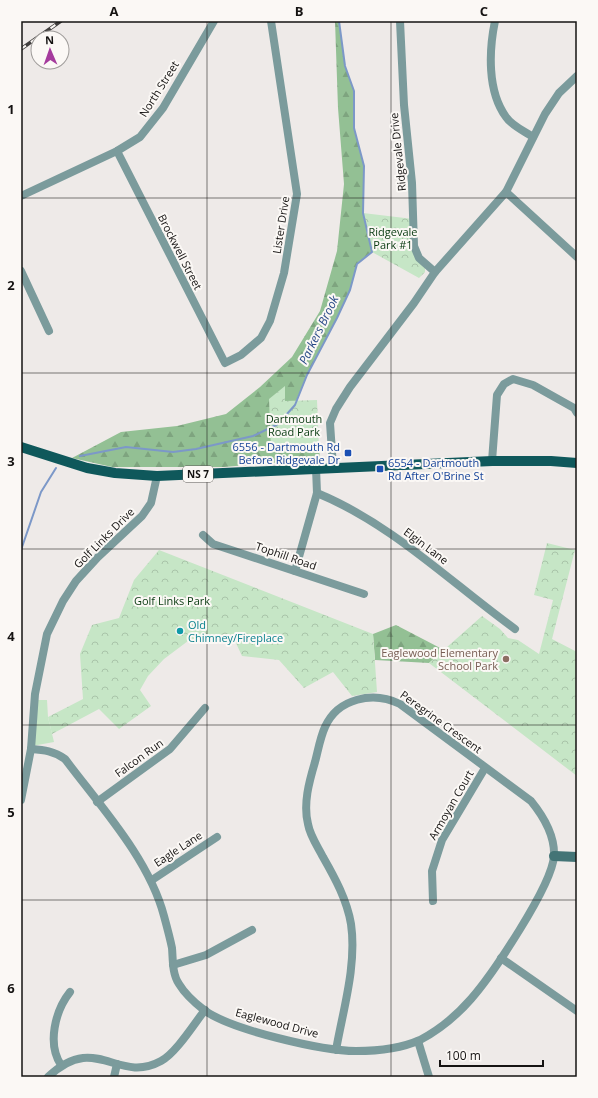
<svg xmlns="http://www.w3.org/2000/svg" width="598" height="1098" font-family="'Open Sans',sans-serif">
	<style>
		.grass { fill: #c6e6c6 }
		.forest { fill: url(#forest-firs) }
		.park { fill: url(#park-crowns) }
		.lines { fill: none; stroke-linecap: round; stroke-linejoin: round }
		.stream { stroke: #7c98c8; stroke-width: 2 }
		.street { stroke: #7b9b9c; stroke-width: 8 }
		.secondary { stroke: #437476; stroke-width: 10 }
		.primary { stroke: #0f585b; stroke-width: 10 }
		.rail-casing { stroke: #413f3e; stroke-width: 3.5 }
		.rail { stroke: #fbf8f5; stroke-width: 2; stroke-dasharray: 6; stroke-linecap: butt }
		.grid { fill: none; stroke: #151312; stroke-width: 1; stroke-opacity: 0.55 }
		.transit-dot { fill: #1a4fb4; stroke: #fbf8f5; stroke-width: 1.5 }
		.culture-dot { fill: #0f9aa8; stroke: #fbf8f5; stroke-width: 1.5 }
		.education-dot { fill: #8d6e63; stroke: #fbf8f5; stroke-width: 1.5 }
		.labels { text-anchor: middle; stroke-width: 4; stroke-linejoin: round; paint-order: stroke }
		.shield { fill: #fbf8f5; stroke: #5a5856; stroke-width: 1 }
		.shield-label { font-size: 10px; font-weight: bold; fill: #151312 }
		.street-label { font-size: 11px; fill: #151312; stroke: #fbf8f5 }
		.park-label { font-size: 11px; fill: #07390f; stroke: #fbf8f5 }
		.transit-label { font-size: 11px; fill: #164399; stroke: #fbf8f5; text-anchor: end }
		.culture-label { font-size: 11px; fill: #0d838f; stroke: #fbf8f5; text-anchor: start }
		.education-label { font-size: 11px; fill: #785e54; stroke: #fbf8f5; text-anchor: end }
		.water-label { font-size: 12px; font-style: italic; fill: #2a4b88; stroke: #fbf8f5 }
		.neatline { fill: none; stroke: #151312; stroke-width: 1.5 }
		.grid-label { font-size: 13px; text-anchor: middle; font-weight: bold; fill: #151312 }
	</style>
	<defs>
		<pattern id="forest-firs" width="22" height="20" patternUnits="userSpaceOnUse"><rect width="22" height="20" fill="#93c094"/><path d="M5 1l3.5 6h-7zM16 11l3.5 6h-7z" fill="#7ea47f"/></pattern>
		<pattern id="park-crowns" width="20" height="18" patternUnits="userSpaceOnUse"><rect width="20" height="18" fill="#c6e6c6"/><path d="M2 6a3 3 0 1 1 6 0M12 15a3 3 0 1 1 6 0" fill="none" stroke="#a9c4a9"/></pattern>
	</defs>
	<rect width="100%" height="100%" fill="#eeeae8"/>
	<!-- grass -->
	<polygon class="grass" points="35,700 47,700 48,717 54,742 32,746"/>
	<!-- forest -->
	<g class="forest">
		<polygon points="335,21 339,21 345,66 354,91 354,128 364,166 363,213 372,252 357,264 350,290 339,314 307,375 296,401 285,402 284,386 288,449 319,448 320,459 224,467 112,467 72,458 121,432 177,426 226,414 260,387 292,357 320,311 337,251 344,184 338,108"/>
		<polygon points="396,625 444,650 429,663 375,660 373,634"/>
	</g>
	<!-- park -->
	<g class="park">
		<polygon points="363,213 413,219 417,260 425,268 425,272 419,278 372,252"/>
		<polygon points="285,386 285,401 317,400 319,448 271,450 269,399"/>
		<polygon points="547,543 575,550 552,639 577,652 577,776 429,663 482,616 500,629 508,638 518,640 539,654 553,600 534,595"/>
		<polygon points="159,550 373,634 377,692 352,696 333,672 304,688 279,660 242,656 235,641 215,638 188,641 164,659 148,676 140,690 151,706 119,729 99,709 52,734 48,717 83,699 80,654 92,625 119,618 134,580"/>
	</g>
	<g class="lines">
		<!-- stream -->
		<g class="stream">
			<polyline points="80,456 126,447 173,452 196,449 253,436 278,424 295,405 307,375 337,318 350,290 357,264 372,252 363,213 364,166 354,128 354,91 345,66 339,21"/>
			<polyline points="21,550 41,492 56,468"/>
		</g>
		<!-- street -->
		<g class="street">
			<polyline points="400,21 404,105 412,183 414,246 419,258 435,272"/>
			<path d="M495 21C489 50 487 91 506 117 512 126 524 131 533 137"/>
			<polyline points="117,151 225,363 241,355 261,338 270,321 284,273 297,194 271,21"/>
			<polyline points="506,192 577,257"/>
			<polyline points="21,196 117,151 140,137 163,108 214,21"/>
			<polyline points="21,271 49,331"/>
			<polyline points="492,461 497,395 504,384 513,379 533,385 574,408 577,413"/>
			<polyline points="333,467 330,423 336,409 350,387 414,303 435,272 506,192 545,114 559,93 577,76"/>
			<path d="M317 493C392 524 450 582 515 629"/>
			<polyline points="203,535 213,544 364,594"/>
			<polyline points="295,571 317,493 316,468"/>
			<path d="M31 749C44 750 54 751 65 759 101 807 149 859 164 916 167 927 170 938 172 948 173 959 172 974 179 984 185 994 195 1003 204 1010 231 1030 323 1051 356 1051 377 1051 402 1048 420 1040 439 1030 457 1015 471 999 492 975 552 886 554 856 555 835 544 817 531 801L400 704C373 691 338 698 325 727 320 738 318 751 315 762 309 782 303 804 308 824 310 836 318 847 323 857 335 878 347 900 351 924 357 965 343 1010 336 1050"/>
			<polyline points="21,800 31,749 35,694 47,634 63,601 76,581 98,557 142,516 151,503 157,476"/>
			<polyline points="97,802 170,749 205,708"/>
			<polyline points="152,880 217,837"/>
			<polyline points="433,901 432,871 442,840 485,768"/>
			<polyline points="501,958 577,1011"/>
			<polyline points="173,965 206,955 252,930"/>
			<polyline points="418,1041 429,1077"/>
			<path d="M61 1065C47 1044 55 1011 70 992"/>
			<path d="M48 1077C96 1031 117 1085 161 1061 176 1053 194 1024 205 1010"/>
			<polyline points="114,1077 117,1064"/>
		</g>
		<!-- secondary -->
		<polyline class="secondary" points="554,856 577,857"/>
		<!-- primary -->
		<polyline class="primary" points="21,447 87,468 115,473 157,476 492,461 551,461 577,463"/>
		<!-- rail casing -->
		<g class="rail-casing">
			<polyline id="rail" points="21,49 61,21"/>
		</g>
		<!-- rail -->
		<use href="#rail" class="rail"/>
	</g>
	<!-- grid -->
	<path class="grid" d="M207 21V1077M391 21V1077M21 198H577M21 373H577M21 549H577M21 725H577M21 900H577"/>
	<!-- markers -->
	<g class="transit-dot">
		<rect x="344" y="449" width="8" height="8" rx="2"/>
		<rect x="376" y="465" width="8" height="8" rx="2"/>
	</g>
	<circle class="culture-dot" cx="180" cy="631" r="4"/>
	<circle class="education-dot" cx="506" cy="659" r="4"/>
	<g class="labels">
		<!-- shield labels -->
		<rect class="shield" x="183" y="466" width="30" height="16" rx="3"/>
		<g class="shield-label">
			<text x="198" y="478">NS 7</text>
		</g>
		<!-- street labels -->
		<g class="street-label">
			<text transform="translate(159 89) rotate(-58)" y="4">North Street</text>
			<text transform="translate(398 152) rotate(-96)" y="4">Ridgevale Drive</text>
			<text transform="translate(281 225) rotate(-81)" y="4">Lister Drive</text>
			<text transform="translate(180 252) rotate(63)" y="4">Brockwell Street</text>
			<text transform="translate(104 538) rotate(-45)" y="4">Golf Links Drive</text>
			<text transform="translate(426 546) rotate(37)" y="4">Elgin Lane</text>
			<text transform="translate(286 556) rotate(19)" y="4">Tophill Road</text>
			<text transform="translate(441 722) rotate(36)" y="4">Peregrine Crescent</text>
			<text transform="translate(139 758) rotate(-36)" y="4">Falcon Run</text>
			<text transform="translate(451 805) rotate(-60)" y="4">Armoyan Court</text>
			<text transform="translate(178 849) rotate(-33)" y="4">Eagle Lane</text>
			<text transform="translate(277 1023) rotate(15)" y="4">Eaglewood Drive</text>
		</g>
		<!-- park labels -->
		<g class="park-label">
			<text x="393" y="236">Ridgevale<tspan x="393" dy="13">Park #1</tspan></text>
			<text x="294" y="423">Dartmouth<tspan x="294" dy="13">Road Park</tspan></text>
			<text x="172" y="605">Golf Links Park</text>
		</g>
		<!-- transit labels -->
		<g class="transit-label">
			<text x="340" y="451">6556 - Dartmouth Rd<tspan x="340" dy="13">Before Ridgevale Dr</tspan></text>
			<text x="388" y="467" text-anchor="start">6554 - Dartmouth<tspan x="388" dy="13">Rd After O'Brine St</tspan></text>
		</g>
		<!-- culture labels -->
		<g class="culture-label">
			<text x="188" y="629">Old<tspan x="188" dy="13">Chimney/Fireplace</tspan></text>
		</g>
		<!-- education labels -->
		<g class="education-label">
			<text x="498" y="657">Eaglewood Elementary<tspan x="498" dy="13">School Park</tspan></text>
		</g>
		<!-- water labels -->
		<g class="water-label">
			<text transform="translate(319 330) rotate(-64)" y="4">Parkers Brook</text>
		</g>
	</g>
	<!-- border -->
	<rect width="598" height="1098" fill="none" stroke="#fbf8f5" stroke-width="44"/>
	<!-- north arrow -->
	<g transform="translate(50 50) rotate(358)"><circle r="19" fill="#fbf8f5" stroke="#9f9c9a"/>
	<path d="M0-3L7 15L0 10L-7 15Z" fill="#a53b9d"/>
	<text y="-6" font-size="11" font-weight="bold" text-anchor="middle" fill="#151312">N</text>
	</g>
	<!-- scale -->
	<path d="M440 1060v6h103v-6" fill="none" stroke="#151312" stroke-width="2"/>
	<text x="446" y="1060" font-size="12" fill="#151312" stroke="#fbf8f5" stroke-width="3" paint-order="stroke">100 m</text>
	<rect x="22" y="22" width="554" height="1054" class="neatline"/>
	<g class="grid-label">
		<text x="114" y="16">A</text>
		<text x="299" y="16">B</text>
		<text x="484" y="16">C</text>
		<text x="11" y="114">1</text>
		<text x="11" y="290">2</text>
		<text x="11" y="466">3</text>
		<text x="11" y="641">4</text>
		<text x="11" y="817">5</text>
		<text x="11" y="993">6</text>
	</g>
</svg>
